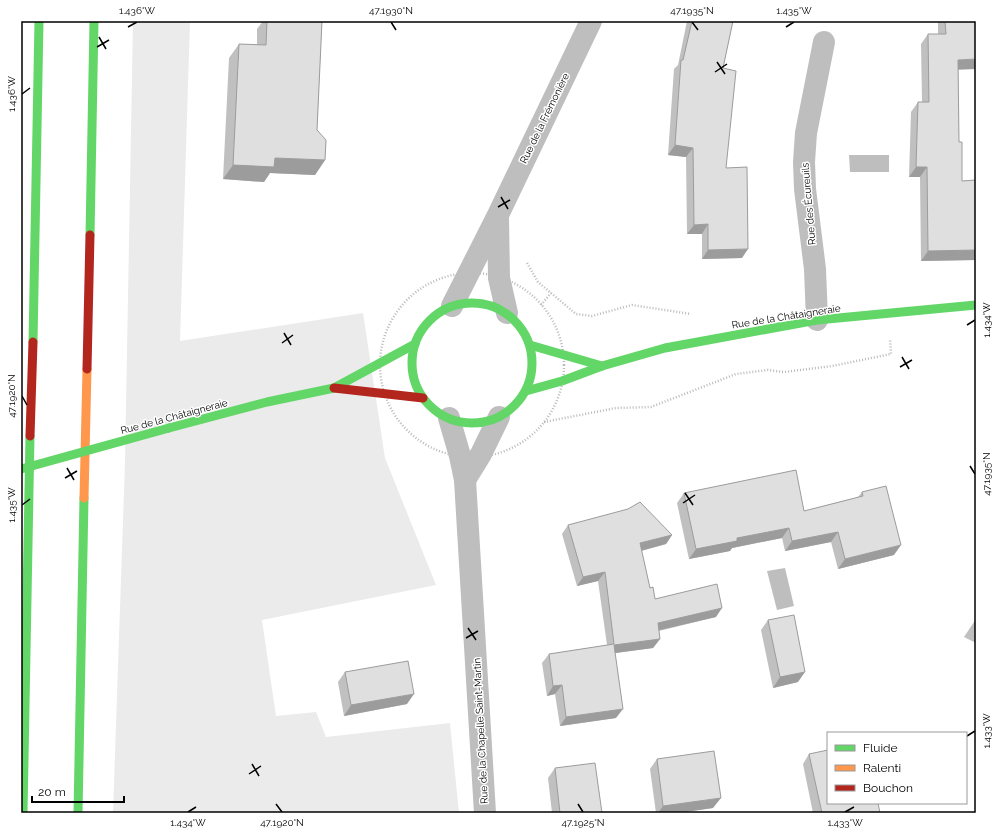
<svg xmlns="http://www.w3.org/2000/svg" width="997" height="834" font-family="Raleway,sans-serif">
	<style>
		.green { fill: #ebebeb }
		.water { fill: #bebebe }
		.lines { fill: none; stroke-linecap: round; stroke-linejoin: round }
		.path { stroke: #b9b9b9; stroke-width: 2.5; stroke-dasharray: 1 2; stroke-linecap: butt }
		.street { stroke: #bebebe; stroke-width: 22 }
		.fast { stroke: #63d668; stroke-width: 9 }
		.slow { stroke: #ff974d; stroke-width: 9 }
		.jam { stroke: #b3261e; stroke-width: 9 }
		.fast-bridge { stroke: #63d668; stroke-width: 9 }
		.wall { fill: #c0c0c0 }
		.shaded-wall { fill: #9c9c9c }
		.building { fill: #dfdfdf; stroke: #9c9c9c }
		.ticks { fill: none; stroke: #000; stroke-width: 1.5 }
		.labels { text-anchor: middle; stroke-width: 3; stroke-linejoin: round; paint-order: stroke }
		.street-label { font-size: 10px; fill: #000; stroke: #fff }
		.neatline { fill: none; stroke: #000; stroke-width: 1.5 }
		.ticks-label { font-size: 10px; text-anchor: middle; fill: #000 }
	</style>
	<rect width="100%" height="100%" fill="#fff"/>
	<!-- green -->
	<polygon class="green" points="133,21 190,21 180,341 363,313 385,458 436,585 262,620 276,716 316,712 326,737 450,723 459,813 113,813 125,462"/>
	<!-- water -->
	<g class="water">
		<polygon points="849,155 889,155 889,172 850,172"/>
		<polygon points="785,568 794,606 777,610 767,571"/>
	</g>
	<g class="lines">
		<!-- path -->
		<g class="path">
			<polyline points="527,263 538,282 576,314 592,316 632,305 691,314"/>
			<circle cx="472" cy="365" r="92"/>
			<polyline points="541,305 551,293"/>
			<polyline points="544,422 616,408 651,407 736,374 768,370 784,372 832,366 891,354 890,339"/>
		</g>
		<!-- street -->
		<g class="street">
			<polyline points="498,218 499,278 507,313"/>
			<polyline points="452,306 498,215 591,21"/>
			<polyline points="817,320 815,269 805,189 804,162 806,133 824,42"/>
			<polyline points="449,418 460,456 465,480 485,813"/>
			<polyline points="465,480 481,454 499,417"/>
		</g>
		<!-- fast -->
		<g class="fast">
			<polyline points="90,235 94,21"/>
			<circle cx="472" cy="363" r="60"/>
			<polyline points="33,342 39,21"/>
			<polyline points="530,345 602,366"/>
			<polyline points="526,391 562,381 602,366 665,348 817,320 976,305"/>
			<polyline points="169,428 267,402 334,388 415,344"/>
			<polyline points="23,813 30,436"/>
			<polyline points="78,813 84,498"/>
		</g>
		<!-- slow -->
		<polyline class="slow" points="84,498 87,369"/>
		<!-- jam -->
		<g class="jam">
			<polyline points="87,369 90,235"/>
			<polyline points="334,388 423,398"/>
			<polyline points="30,436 33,342"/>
		</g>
		<!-- fast-bridge -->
		<polyline class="fast-bridge" points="21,469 169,428"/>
	</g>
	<!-- wall -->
	<g class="wall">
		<polygon points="263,21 322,21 317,130 325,160 315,175 270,173 264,182 223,179 229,58 239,44 257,45 257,29"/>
		<polygon points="687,21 733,21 723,68 726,168 742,258 702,259 702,234 687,234 686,157 668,155 674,69 678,65"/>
		<polygon points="938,21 976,21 958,70 959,142 962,181 976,180 976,260 921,261 920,177 909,177 911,112 918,102 922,102 921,44 928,34 938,34"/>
		<polygon points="862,492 894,555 838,569 831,542 785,551 782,538 732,548 730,551 689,559 677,503 684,493 804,511 858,497"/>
		<polygon points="568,525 672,535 666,544 641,551 650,588 655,599 716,617 659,631 660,639 653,648 615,653 616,718 560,726 555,694 547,696 542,663 549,654 607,645 598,581 577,586 562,534"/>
		<polygon points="976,619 976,643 964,637"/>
		<polygon points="768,620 798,682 773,688 761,630"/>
		<polygon points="345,672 407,704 344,716 338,682"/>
		<polygon points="809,754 880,813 813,813 803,764"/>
		<polygon points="657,759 713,808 678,813 656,813 650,769"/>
		<polygon points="555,768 602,813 552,813 548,778"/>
	</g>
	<!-- shaded-wall -->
	<g class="shaded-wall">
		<polygon points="976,59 976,69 951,70 958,60"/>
		<polygon points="675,145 693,148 686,157 668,155"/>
		<polygon points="275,158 325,160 315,175 270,173 264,182 223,179 233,165"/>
		<polygon points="916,167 927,167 920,177 909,177"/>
		<polygon points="708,224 702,234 687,234 694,225"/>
		<polygon points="748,249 742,258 702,259 708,250"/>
		<polygon points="976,250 976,260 921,261 928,251"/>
		<polygon points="789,528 782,538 732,548 730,551 689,559 696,549 737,538"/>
		<polygon points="838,532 831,542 785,551 792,541"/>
		<polygon points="672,535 666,544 633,553 640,543"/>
		<polygon points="901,545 894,555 838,569 845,559"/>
		<polygon points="605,572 598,581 577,586 583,577"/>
		<polygon points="722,608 716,617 651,632 658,623"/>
		<polygon points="660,639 653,648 608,654 614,645"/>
		<polygon points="805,672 798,682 773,688 780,677"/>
		<polygon points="562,685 555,694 547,696 553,686"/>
		<polygon points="414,694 407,704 344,716 351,705"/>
		<polygon points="623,709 616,718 560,726 566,717"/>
		<polygon points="721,798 713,808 678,813 658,813 663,806"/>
	</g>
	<!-- building -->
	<g class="building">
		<polygon points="267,21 322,21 317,130 326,140 325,160 275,158 274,167 233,165 239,44 266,45"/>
		<polygon points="692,21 733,21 723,68 736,71 726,168 747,167 748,249 708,250 708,224 694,225 693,148 675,145 681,60 683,60"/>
		<polygon points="945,21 976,21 976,59 958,60 959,142 962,142 962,181 976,180 976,250 928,251 927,167 916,167 918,102 929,102 928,34 946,34"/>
		<polygon points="796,470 804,511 863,496 862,492 886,486 901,545 845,559 838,532 792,541 789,528 737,538 737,541 696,549 684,493"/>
		<polygon points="640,502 672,535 640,543 650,588 653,587 655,599 717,584 722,608 658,623 660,639 614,645 623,709 566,717 562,685 553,686 549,654 614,644 605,572 583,577 568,525 628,509"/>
		<polygon points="794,615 805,672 780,677 768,620"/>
		<polygon points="408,661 414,694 351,705 345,672"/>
		<polygon points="828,750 828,803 878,803 880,813 822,813 809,754"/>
		<polygon points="714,751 721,798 663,806 657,759"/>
		<polygon points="595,763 602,813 560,813 555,768"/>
	</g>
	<!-- ticks -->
	<path class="ticks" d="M391 22 396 30M692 22 698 30M128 27 137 22M786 27 794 22M99 37 106 49M97 47 109 40M717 62 725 74M715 72 727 64M22 94 30 88M501 197 508 209M498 207 510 200M967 325 975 320M284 333 291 345M282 343 293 335M902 357 909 369M900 367 912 360M22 396 27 405M970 466 975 474M67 468 74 480M65 478 77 471M685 493 693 505M683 503 695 495M22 505 30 499M468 628 476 640M466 638 478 631M967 736 975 731M252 764 259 776M249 774 261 766M276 804 282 812M578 804 583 812M188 812 196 807M845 812 854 807"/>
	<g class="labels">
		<!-- street labels -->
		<g class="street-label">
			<text transform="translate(544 118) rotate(-64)" y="4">Rue de la Frémonière</text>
			<text transform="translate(808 204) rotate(-95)" y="4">Rue des Écureuils</text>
			<text transform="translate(786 316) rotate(-9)" y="4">Rue de la Châtaigneraie</text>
			<text transform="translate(174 416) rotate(-15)" y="4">Rue de la Châtaigneraie</text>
			<text transform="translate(480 731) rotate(-93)" y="4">Rue de la Chapelle Saint-Martin</text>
		</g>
	</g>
	<!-- border -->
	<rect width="997" height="834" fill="none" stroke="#ffffff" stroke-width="44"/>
	<!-- legend -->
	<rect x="827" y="732" width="140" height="72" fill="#ffffff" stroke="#999999"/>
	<rect x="835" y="745" width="20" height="6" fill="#63d668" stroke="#999999"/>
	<text x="863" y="752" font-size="12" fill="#000000">Fluide</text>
	<rect x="835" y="765" width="20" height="6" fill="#ff974d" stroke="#999999"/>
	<text x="863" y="772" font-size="12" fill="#000000">Ralenti</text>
	<rect x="835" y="785" width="20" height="6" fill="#b3261e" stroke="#999999"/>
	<text x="863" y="792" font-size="12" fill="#000000">Bouchon</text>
	<!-- scale -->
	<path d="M32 796v6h92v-6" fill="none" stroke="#000000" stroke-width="2"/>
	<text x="38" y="796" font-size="12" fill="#000000" stroke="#ffffff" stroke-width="3" paint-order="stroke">20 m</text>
	<rect x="22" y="22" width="953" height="790" class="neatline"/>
	<g class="ticks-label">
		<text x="137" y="14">1.436°W</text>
		<text x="391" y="14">47.1930°N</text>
		<text x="692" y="14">47.1935°N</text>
		<text x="794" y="14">1.435°W</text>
		<text transform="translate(11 94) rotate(-90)" y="4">1.436°W</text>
		<text transform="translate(986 320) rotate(-90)" y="4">1.434°W</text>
		<text transform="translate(11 396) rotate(-90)" y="4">47.1920°N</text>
		<text transform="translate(986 474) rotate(-90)" y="4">47.1935°N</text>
		<text transform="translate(11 505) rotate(-90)" y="4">1.435°W</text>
		<text transform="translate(986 731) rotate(-90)" y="4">1.433°W</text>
		<text x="188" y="826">1.434°W</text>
		<text x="282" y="826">47.1920°N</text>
		<text x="583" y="826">47.1925°N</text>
		<text x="845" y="826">1.433°W</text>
	</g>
</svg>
